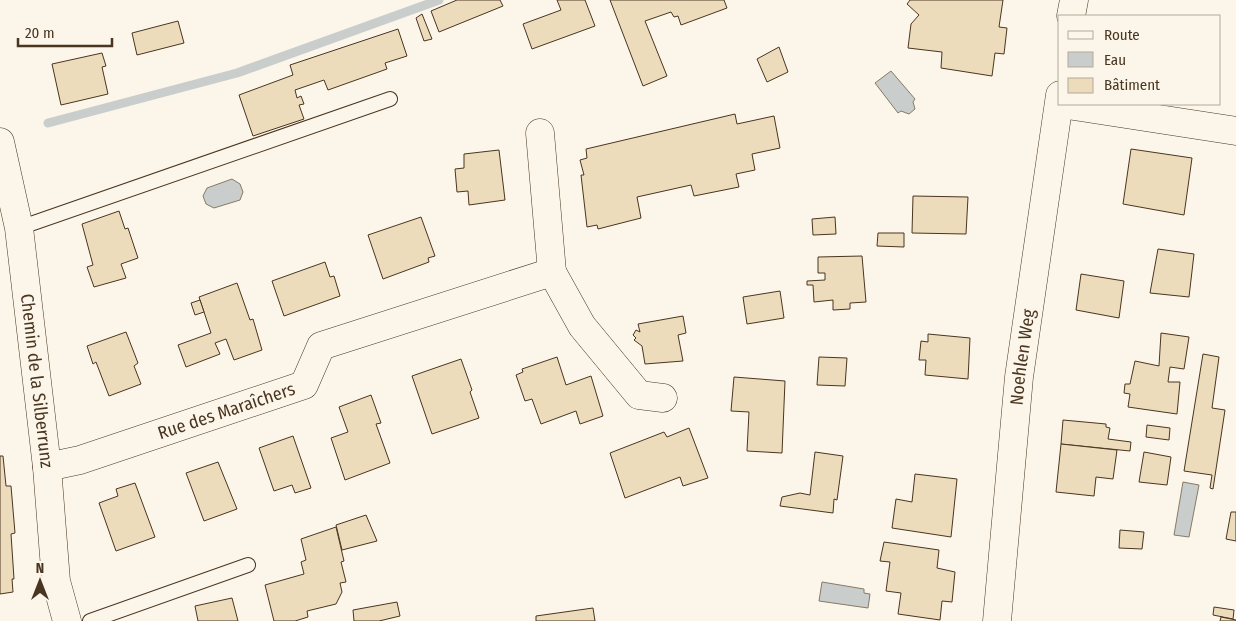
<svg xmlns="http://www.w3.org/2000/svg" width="1236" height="621" font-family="'Fira Sans Condensed',sans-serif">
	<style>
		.water { fill: #c9cecd; stroke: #887966 }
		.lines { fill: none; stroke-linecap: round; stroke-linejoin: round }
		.stream { stroke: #c9cecd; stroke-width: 9 }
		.building { fill: #ecdcbc; stroke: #4a3520 }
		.service-casing { stroke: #4a3520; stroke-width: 16 }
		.minor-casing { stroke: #4a3520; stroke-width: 29 }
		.service { stroke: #fbf6e9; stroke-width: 14 }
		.minor { stroke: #fbf6e9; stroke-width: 28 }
		.labels { text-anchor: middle; stroke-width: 4; stroke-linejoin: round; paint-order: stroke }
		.street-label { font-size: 18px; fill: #4a3520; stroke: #fbf6e9 }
	</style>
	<rect width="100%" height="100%" fill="#fbf6e9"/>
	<!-- water -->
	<g class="water">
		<polygon points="891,71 915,99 913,102 915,109 909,114 901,111 898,113 875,83"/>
		<polygon points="232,179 240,184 243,192 240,200 214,208 206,204 203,196 207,188"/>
		<polygon points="1183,482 1199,485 1189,537 1174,535"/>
		<polygon points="822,582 864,589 864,593 870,594 868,608 819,601"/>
	</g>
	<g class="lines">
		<!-- stream -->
		<polyline class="stream" points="48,123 237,73 439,0"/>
	</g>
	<!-- building -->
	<g class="building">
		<polygon points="457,0 500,0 503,6 439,32 431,11"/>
		<polygon points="557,0 585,0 595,26 532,49 523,24 561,10"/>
		<polygon points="610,0 724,0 727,8 681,25 678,16 674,17 671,12 645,21 667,76 643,86"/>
		<polygon points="910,0 1003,0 999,27 1007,28 1004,54 995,53 992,76 941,68 942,52 908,48 911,24 919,15 907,4"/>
		<polygon points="422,14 432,39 424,41 416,18"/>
		<polygon points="178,21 184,43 137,55 132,33"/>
		<polygon points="398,29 407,56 385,63 387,69 328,90 324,80 295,90 297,98 301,96 304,104 299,105 304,119 253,136 239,95 293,75 290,65"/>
		<polygon points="779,47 788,72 767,82 757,59"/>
		<polygon points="102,53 106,66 102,67 108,94 61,105 52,64"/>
		<polygon points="735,114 737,124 774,116 780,148 752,154 755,170 736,174 739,187 694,196 691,185 637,197 641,218 598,229 597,225 587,227 581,175 584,175 580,160 587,158 586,149"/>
		<polygon points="1131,149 1192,158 1184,215 1123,204"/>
		<polygon points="499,150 505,200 469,205 468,191 457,192 455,169 464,168 464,154"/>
		<polygon points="913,196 968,197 966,234 912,233"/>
		<polygon points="119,211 125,229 128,228 138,258 121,264 126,278 94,287 87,267 93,265 82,224"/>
		<polygon points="421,217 435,256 428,258 429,262 383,279 368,235"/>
		<polygon points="835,217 836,234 813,235 812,219"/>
		<polygon points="878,233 904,233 904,247 877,246"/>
		<polygon points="1158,249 1194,254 1189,297 1150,293"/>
		<polygon points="862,256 866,302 850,303 850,309 833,310 833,300 814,302 813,285 807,285 807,281 825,280 825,273 818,273 818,257"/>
		<polygon points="325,262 330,277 334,276 340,296 284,316 272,281"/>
		<polygon points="1081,274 1124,281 1119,318 1076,310"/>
		<polygon points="237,283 250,320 253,319 262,350 234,360 226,339 215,343 220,354 186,367 178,345 211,333 199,297"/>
		<polygon points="780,291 784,318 747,324 743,297"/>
		<polygon points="200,300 204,312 195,315 191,303"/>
		<polygon points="683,316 686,333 678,335 683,361 645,364 642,346 634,340 636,338 633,335 636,330 640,332 638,324"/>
		<polygon points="126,332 138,363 134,366 141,384 109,396 96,362 93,364 87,346"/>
		<polygon points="1161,333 1189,337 1184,369 1170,367 1168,382 1180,382 1177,414 1128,407 1130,394 1124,393 1125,384 1130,384 1135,361 1159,366"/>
		<polygon points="928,334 970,338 968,379 925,375 926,360 919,360 921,341 928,342"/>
		<polygon points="1203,354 1219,357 1212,408 1225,410 1213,489 1210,488 1212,475 1184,471"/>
		<polygon points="557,357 566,385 591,376 603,416 580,424 576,411 541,424 532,399 525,401 516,375 523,372 522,369"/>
		<polygon points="819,357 847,358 845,386 817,385"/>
		<polygon points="461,359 472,390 470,392 479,418 432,434 412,376"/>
		<polygon points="734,377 785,381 782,453 747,451 749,412 731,411"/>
		<polygon points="371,395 381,423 376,424 390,463 345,480 331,438 348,432 339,407"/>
		<polygon points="1063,420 1106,424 1106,427 1110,428 1108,439 1131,442 1130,451 1061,444"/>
		<polygon points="1147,425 1170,428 1169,440 1146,437"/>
		<polygon points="689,428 708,478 683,486 680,477 625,498 610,453 664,432 667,437"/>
		<polygon points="293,436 311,488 295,493 292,485 274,491 259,448"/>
		<polygon points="1061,444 1117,450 1113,479 1096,477 1094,496 1056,492"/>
		<polygon points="815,452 843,456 837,500 834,499 833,513 780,506 782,497 800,493 810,495"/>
		<polygon points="1144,452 1171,457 1167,485 1139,482"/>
		<polygon points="0,456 3,456 6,486 11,486 15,533 11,534 14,579 12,579 13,592 0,594"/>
		<polygon points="218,462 237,509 204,521 186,473"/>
		<polygon points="915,474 957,479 951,537 892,528 896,499 912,502"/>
		<polygon points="135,483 155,537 116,551 99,503 118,496 116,489"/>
		<polygon points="1231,512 1236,512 1236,541 1226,539"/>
		<polygon points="366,515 377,541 342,550 336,525"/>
		<polygon points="336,527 344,561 341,562 346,582 340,583 342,592 336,604 307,611 308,617 295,621 274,621 265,585 304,574 301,562 306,560 301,539"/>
		<polygon points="1120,530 1144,532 1142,549 1119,548"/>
		<polygon points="884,542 939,550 937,568 955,572 952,602 942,601 940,620 898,614 901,593 886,591 890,562 880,561"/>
		<polygon points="232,598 238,621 198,621 195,606"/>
		<polygon points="397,602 400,616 379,621 354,621 353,610"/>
		<polygon points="1214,607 1234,610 1233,619 1213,615"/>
		<polygon points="593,608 595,621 536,621 536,616"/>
		<polygon points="1221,617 1236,620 1236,621 1220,621"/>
	</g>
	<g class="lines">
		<!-- service casing -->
		<g class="service-casing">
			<g id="service">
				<polyline points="19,228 390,99"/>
				<polyline points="90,621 248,565"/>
			</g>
		</g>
		<!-- minor casing -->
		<g class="minor-casing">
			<g id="minor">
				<polyline points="1071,16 1074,0"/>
				<polyline points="1061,104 1236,131"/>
				<path id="s1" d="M0 142 19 228 47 467 56 581 67 621"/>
				<polyline points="552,272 582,326 639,395 663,398"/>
				<path id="s2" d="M47 467 80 460 304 385 321 346 552 272 540 133"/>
				<path id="s3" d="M997 621 1019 377 1060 95"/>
			</g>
		</g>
		<!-- service -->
		<use href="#service" class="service"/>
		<!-- minor -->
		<use href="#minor" class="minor"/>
	</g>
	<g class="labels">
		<!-- street labels -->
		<g class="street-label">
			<text dy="6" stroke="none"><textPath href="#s3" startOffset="265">Noehlen Weg</textPath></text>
			<text dy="6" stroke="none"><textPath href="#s1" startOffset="242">Chemin de la Silberrunz</textPath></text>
			<text dy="6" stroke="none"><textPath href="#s2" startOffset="188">Rue des Maraîchers</textPath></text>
		</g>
	</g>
	<!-- legend -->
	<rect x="1058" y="15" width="162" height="90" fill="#fbf6e9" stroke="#b4a999"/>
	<rect x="1068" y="31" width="25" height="8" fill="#fbf6e9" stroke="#b4a999"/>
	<text x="1104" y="40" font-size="15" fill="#4a3520">Route</text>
	<rect x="1068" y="52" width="25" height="15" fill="#c9cecd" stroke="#b4a999"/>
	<text x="1104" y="65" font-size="15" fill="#4a3520">Eau</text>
	<rect x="1068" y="78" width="25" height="15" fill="#ecdcbc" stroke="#b4a999"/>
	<text x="1104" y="90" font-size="15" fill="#4a3520">Bâtiment</text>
	<!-- north arrow -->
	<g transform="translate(40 581)" stroke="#fbf6e9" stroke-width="4" paint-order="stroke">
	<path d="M0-4L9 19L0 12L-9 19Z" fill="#4a3520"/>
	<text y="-8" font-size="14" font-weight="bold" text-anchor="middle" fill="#4a3520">N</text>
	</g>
	<!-- scale -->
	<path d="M18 38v8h94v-8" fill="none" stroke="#4a3520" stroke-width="2.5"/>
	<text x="25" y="38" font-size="15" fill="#4a3520" stroke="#fbf6e9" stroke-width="4" paint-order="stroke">20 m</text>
</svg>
